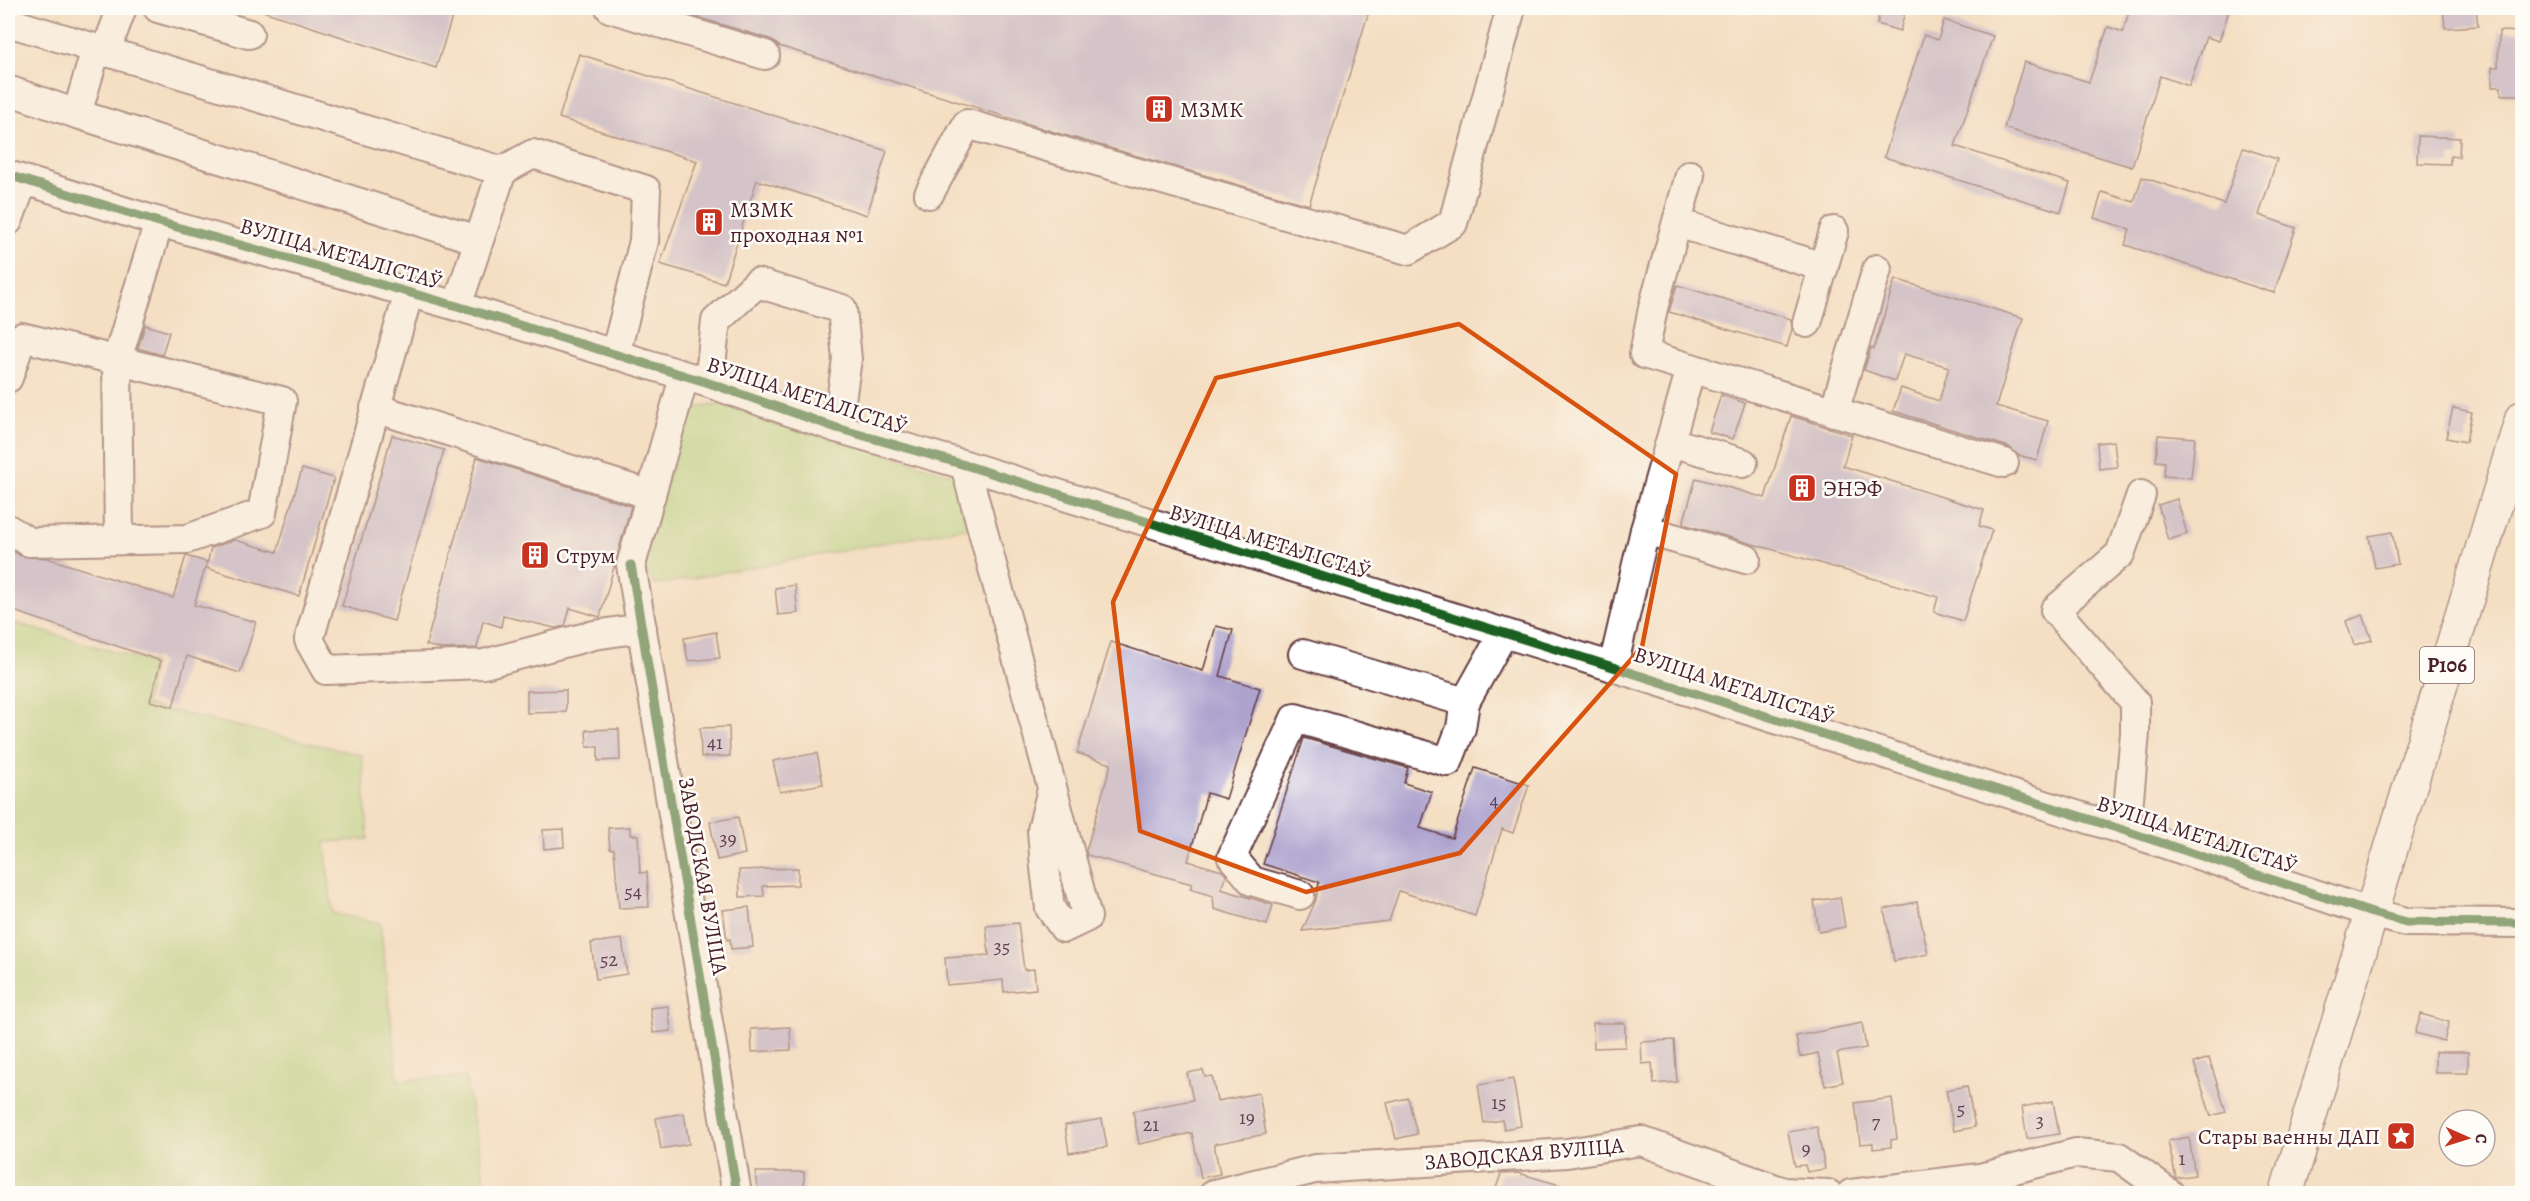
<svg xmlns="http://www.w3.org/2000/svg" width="2530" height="1201" font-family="Alegreya,serif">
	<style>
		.green { fill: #aed883; stroke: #7c7c57; stroke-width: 1.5 }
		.building { fill: #ada3ce }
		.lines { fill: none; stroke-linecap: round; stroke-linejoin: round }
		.minor-casing { stroke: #643c42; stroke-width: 32 }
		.major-casing { stroke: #643c42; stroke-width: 36 }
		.minor { stroke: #fff; stroke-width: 28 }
		.major { stroke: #fff; stroke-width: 33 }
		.cycleway-casing { stroke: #fdfcf7; stroke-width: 13 }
		.cycleway { stroke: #1b5e20; stroke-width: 9 }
		.marked { fill: none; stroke: #d8530f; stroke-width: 4.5; stroke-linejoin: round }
		.labels { text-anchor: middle; stroke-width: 5; stroke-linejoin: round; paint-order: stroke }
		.number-label { font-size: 20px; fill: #634054 }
		.shield { fill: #fdfcf7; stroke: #806168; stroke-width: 1.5 }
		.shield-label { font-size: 21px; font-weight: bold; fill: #4a1f2b }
		.poi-label { font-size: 22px; fill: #4a1f2b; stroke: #fdfcf7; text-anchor: start }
		.street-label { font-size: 22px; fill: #4a1f2b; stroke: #fdfcf7 }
	</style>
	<rect width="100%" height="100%" fill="#fdfcf7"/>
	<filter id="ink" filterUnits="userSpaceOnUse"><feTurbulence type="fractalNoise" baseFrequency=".0167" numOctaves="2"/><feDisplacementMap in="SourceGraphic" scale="12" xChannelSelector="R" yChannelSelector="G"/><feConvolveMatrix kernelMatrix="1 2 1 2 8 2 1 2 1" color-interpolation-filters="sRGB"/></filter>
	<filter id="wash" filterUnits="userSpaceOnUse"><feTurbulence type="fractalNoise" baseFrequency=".008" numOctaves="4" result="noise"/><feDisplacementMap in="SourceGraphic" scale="24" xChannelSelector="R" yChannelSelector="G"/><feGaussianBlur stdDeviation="1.35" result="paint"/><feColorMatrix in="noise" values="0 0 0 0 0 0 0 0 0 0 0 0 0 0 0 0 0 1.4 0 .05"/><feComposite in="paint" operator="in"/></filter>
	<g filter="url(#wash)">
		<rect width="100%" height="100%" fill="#f4dfc3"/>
		<!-- green -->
		<g class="green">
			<polygon points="723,404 957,476 970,527 655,585 643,564 687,409"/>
			<polygon points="8,621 153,663 145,705 362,755 368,839 325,842 332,913 380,923 398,1080 465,1077 487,1193 8,1193"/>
		</g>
		<g id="blocks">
			<!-- building -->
			<g class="building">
				<polygon points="263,8 435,8 453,14 436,68 263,11"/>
				<polygon points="666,8 1370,8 1309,205 1061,134 779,46 770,39"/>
				<polygon points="1881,8 1906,8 1900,31 1877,24"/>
				<polygon points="2130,8 2230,8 2219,41 2206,37 2189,86 2160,76 2132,167 2004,128 2024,62 2089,82 2108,27 2123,32"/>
				<polygon points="2443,8 2476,8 2478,26 2445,28"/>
				<polygon points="1944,20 1993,36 1955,146 2070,183 2061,212 1884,157 1924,35 1938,40"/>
				<polygon points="2499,31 2523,32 2523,95 2501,95 2501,87 2492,87 2492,67 2498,67"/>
				<polygon points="579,54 887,151 867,215 757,180 724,283 660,264 697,161 559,118"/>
				<polygon points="2418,136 2460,138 2459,157 2450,156 2450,164 2417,163"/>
				<polygon points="2243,148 2277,159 2259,215 2296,228 2274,293 2125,245 2130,229 2094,218 2102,192 2134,202 2142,177 2224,204"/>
				<polygon points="1895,279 2023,318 1996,406 2048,421 2037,460 2018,455 2009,447 1893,411 1901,388 1939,401 1949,367 1904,354 1895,381 1864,370 1871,348 1874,349"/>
				<polygon points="1677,285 1791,319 1792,329 1787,347 1669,312"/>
				<polygon points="145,325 169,332 162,355 138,348"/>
				<polygon points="1721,395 1745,403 1733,439 1709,432"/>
				<polygon points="2453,408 2472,412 2466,442 2446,438"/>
				<polygon points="1791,416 1852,435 1843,466 1984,510 1979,526 1992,530 1963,621 1934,612 1938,597 1683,524 1696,478 1765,498"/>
				<polygon points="392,435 444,450 394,621 342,606"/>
				<polygon points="2158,435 2195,438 2191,478 2164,476 2165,462 2156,461"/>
				<polygon points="2114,441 2117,467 2099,469 2097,443"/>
				<polygon points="477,457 631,506 600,617 570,608 565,626 555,628 503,616 501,627 483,621 477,648 441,649 426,645"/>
				<polygon points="302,469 334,478 299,596 206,568 211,548 235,540 277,552"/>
				<polygon points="2177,499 2187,534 2168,540 2158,505"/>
				<polygon points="2392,532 2398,564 2375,568 2369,536"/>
				<polygon points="8,548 21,556 47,558 173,598 186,556 207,562 194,605 256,622 240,673 187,656 173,707 150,701 161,661 8,609"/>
				<polygon points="795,585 798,613 778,615 775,588"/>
				<polygon points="2363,615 2372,640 2354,645 2346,621"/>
				<polygon points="1216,626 1233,630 1220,676 1260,688 1226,799 1207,793 1188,861 1222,871 1226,875 1221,889 1273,905 1267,925 1214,909 1213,896 1190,889 1192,884 1087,855 1086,851 1111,764 1077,753 1111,642 1203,671"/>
				<polygon points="716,632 720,658 688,661 684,638"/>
				<polygon points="566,690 566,712 527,713 527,691"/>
				<polygon points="729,727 730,756 701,757 700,728"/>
				<polygon points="619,729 620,760 598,761 598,747 587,747 586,730"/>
				<polygon points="1304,738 1408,768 1404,783 1432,792 1420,828 1452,838 1475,768 1529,785 1513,833 1502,829 1475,916 1399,891 1389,921 1302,931 1316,900 1319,882 1263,864"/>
				<polygon points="817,753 823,784 780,792 773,761"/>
				<polygon points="738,817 745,854 717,860 710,822"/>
				<polygon points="630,827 630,835 638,835 640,873 647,872 649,907 619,908 614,849 610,849 608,828"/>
				<polygon points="563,829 564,847 544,849 543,830"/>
				<polygon points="798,868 798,885 763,886 764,896 740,897 739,870"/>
				<polygon points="1840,897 1845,927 1819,932 1814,901"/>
				<polygon points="1917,902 1928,954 1894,961 1884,909"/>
				<polygon points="749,907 753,947 731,949 730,939 727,940 723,910"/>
				<polygon points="1018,923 1024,970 1034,969 1036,989 1004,992 1003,980 947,985 945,958 989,955 986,926"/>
				<polygon points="622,939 627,974 596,979 591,943"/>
				<polygon points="668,1006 671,1031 653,1033 650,1008"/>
				<polygon points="2421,1014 2449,1022 2444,1041 2415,1033"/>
				<polygon points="1593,1023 1625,1023 1625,1047 1594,1048"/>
				<polygon points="1862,1023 1866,1048 1837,1053 1843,1082 1825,1086 1818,1053 1800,1057 1796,1036"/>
				<polygon points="790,1027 791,1050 752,1052 751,1029"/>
				<polygon points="1674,1040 1677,1082 1654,1084 1652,1063 1642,1064 1641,1042"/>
				<rect x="2435" y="1052" width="33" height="21"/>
				<polygon points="2209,1058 2226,1112 2211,1116 2194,1063"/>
				<polygon points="1203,1070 1205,1077 1212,1076 1217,1101 1259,1093 1266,1134 1214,1144 1220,1174 1201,1178 1192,1133 1139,1144 1133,1111 1193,1100 1187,1073"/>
				<polygon points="1513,1079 1521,1126 1504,1129 1502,1120 1484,1123 1478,1085"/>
				<polygon points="1967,1086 1975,1127 1954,1131 1946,1090"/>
				<polygon points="1408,1098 1417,1134 1396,1139 1387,1103"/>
				<polygon points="1892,1098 1897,1139 1891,1140 1891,1147 1873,1149 1873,1143 1860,1144 1855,1103"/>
				<polygon points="2053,1101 2059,1134 2027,1139 2022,1107"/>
				<polygon points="684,1113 689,1144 661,1149 656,1118"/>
				<polygon points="1102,1119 1107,1147 1069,1153 1065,1125"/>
				<polygon points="1817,1127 1825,1169 1807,1172 1805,1165 1795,1166 1788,1132"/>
				<polygon points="2189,1137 2195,1175 2176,1178 2168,1141"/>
				<polygon points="756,1172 804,1172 804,1194 757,1194"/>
				<polygon points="1518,1173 1574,1189 1573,1194 1494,1194 1501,1174"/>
			</g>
		</g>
	</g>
	<g filter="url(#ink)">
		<use href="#blocks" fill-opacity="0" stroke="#643c42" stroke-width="1.5"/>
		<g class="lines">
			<!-- minor casing -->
			<g class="minor-casing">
				<g id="minor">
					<polyline points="158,8 249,34"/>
					<polyline points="610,8 765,55"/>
					<polyline points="8,22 502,171"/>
					<polyline points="105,53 122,8"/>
					<polyline points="8,90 77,114 478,240"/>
					<polyline points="77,114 96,49"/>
					<polyline points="8,175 159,222 457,306 709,383 837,428 965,465 1613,667 2126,831 2372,913 2406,922 2522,923"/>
					<polyline points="929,194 967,124 1408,250 1453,223 1511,8"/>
					<polyline points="8,221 23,181"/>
					<polyline points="1677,223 1824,267"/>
					<polyline points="409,292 309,640 326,670 484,664 594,635 642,628"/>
					<polyline points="457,306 502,171 533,154 646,190 644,241 615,355"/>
					<polyline points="1807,323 1834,231"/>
					<polyline points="1691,368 2004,463"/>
					<polyline points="684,377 631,565 737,1194"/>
					<polyline points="8,378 22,337 282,401 262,513 187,539 29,542 8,529"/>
					<polyline points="709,383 716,321 757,283 842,309 847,359 837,428"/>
					<polyline points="375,408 651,495"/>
					<polyline points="1834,412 1877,269"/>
					<polyline points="1671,442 1743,463"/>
					<polyline points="965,465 1087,917 1064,928 1050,908 1045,868 1042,830 1052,789"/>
					<polyline points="1645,530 1746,559"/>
					<polyline points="119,540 117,360 159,222"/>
					<polyline points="1303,654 1465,702 1503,634"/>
					<polyline points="1613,667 1645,530 1691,368 1644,354 1653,308 1690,175"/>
					<polyline points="2126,831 2135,733 2135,702 2055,610 2120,554 2141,495"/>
					<polyline points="1300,895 1252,881 1232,857 1295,718 1448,762 1461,728 1465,702"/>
					<polyline points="1214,1194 1315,1169 1567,1153 1641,1141 1784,1192 1828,1194"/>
					<polyline points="1851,1194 1980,1178 2076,1153 2119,1157 2170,1194"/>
				</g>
			</g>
			<!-- major casing -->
			<g class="major-casing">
				<polyline id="major" points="2286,1194 2522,418"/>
			</g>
			<!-- minor -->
			<use href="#minor" class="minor"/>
			<!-- major -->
			<use href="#major" class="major"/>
			<!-- cycleway casing -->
			<g class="cycleway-casing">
				<g id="cycleway">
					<polyline points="8,175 159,222 457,306 709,383 837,428 965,465 1613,667 2126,831 2372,913 2406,922 2522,923"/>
					<polyline points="631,565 737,1194"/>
				</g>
			</g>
			<!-- cycleway -->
			<use href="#cycleway" class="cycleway"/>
		</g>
	</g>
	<!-- marked area -->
	<path d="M0 0H2530V1201H0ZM1459 324 1676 474 1642 647 1460 853 1306 892 1140 831 1113 602 1216 378Z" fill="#f4dfc3" fill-opacity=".55" fill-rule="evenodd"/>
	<path class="marked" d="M1459 324 1676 474 1642 647 1460 853 1306 892 1140 831 1113 602 1216 378Z"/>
	<!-- icons -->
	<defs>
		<g id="building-square" transform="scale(1.5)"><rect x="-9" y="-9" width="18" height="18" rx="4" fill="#c8321e" stroke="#fdfcf7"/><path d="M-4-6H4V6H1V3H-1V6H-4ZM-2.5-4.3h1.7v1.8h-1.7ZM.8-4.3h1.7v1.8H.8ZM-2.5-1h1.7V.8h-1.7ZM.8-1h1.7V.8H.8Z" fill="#fff"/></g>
		<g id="sight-square" transform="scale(1.5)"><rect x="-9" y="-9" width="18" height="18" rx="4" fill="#c8321e" stroke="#fdfcf7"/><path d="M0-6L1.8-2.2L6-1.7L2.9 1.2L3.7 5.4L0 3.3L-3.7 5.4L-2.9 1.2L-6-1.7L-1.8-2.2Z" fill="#fff"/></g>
	</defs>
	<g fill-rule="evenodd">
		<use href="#building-square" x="1159" y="109"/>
		<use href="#building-square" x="709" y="222"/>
		<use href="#building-square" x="1802" y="488"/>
		<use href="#building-square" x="535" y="555"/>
		<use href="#sight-square" x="2401" y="1136"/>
	</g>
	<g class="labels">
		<!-- number labels -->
		<g class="number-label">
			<text x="715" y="749">41</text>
			<text x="1494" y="807">4</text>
			<text x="728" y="845">39</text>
			<text x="633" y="898">54</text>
			<text x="1002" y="953">35</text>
			<text x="609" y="966">52</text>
			<text x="1499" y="1109">15</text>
			<text x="1961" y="1115">5</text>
			<text x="1247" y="1124">19</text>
			<text x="2040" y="1127">3</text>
			<text x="1876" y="1128">7</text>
			<text x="1151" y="1131">21</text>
			<text x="1806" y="1155">9</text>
			<text x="2182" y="1165">1</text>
		</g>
		<!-- shield labels -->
		<rect class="shield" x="2420" y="647" width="54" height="36" rx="4.5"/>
		<g class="shield-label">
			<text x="2447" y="672">Р106</text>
		</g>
		<!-- poi labels -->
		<g class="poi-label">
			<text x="1180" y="117">МЗМК</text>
			<text x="730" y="217">МЗМК<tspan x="730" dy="25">проходная №1</tspan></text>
			<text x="1823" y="496">ЭНЭФ</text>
			<text x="556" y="563">Струм</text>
			<text x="2380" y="1144" text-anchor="end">Стары ваенны ДАП</text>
		</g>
		<!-- street labels -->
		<g class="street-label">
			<text transform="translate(341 253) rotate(16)" y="8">ВУЛІЦА МЕТАЛІСТАЎ</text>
			<text transform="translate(807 395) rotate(18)" y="8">ВУЛІЦА МЕТАЛІСТАЎ</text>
			<text transform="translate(1270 541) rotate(17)" y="8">ВУЛІЦА МЕТАЛІСТАЎ</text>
			<text transform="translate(1734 685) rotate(18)" y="8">ВУЛІЦА МЕТАЛІСТАЎ</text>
			<text transform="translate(2197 834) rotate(18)" y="8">ВУЛІЦА МЕТАЛІСТАЎ</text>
			<text transform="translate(704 876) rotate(80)" y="8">ЗАВОДСКАЯ ВУЛІЦА</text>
			<text transform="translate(1524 1153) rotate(-5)" y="8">ЗАВОДСКАЯ ВУЛІЦА</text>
		</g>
	</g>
	<!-- margin -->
	<rect width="2530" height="1201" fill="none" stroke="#fdfcf7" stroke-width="30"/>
	<!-- north arrow -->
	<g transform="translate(2467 1138) rotate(93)"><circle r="28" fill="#fdfcf7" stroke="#b5a4a5" stroke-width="1.5"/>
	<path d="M0-4.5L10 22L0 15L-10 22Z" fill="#c8321e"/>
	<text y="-9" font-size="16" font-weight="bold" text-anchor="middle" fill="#4a1f2b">С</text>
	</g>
</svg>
